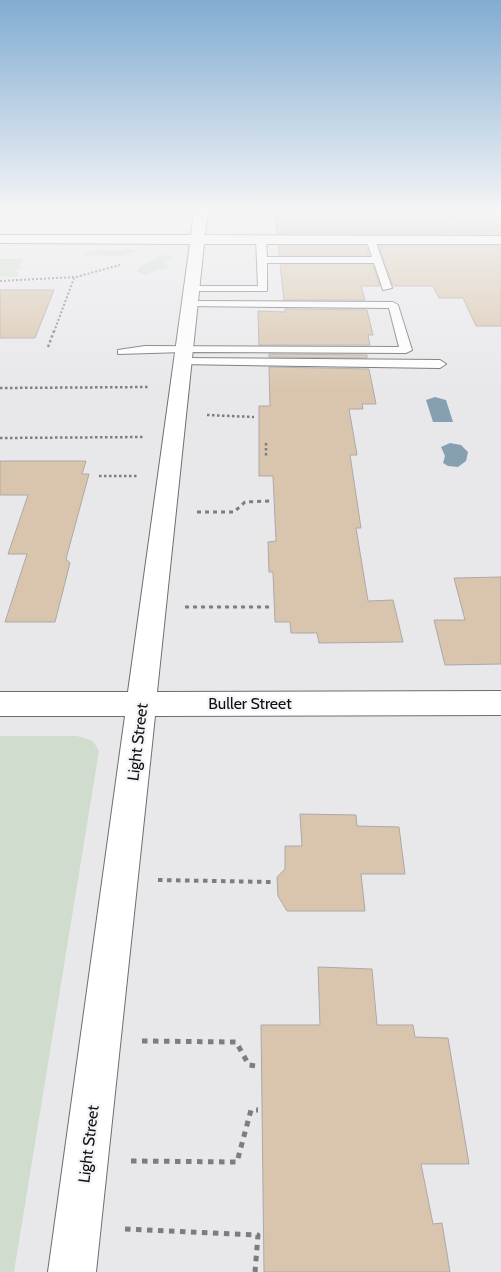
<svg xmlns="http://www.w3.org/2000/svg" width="501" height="1272" font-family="Cabin,sans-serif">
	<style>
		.green { fill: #d0ddce }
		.water { fill: #86a0b2 }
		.building { fill: #d9c5ad; stroke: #aca9a7 }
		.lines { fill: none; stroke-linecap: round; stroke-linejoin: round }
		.lane-casing { stroke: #6e6d71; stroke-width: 2 }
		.street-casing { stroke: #6e6d71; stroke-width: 2 }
		.path-far4 { stroke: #7d7d7f; stroke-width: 2; stroke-dasharray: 2 2; stroke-linecap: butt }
		.path-far3 { stroke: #7d7d7f; stroke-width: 2.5; stroke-dasharray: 2.5 2.5; stroke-linecap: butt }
		.path-far2 { stroke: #7d7d7f; stroke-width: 3; stroke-dasharray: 4 4; stroke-linecap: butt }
		.path-far1 { stroke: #7d7d7f; stroke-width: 4; stroke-dasharray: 4.5 4.5; stroke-linecap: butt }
		.path { stroke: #7d7d7f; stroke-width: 5; stroke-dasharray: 5.5 5.5; stroke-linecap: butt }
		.lane { fill: #fff; fill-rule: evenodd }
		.street { fill: #fff; fill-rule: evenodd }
		.labels { text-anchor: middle; stroke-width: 4.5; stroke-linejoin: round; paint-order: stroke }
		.street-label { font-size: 16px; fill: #101011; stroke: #f5f5f9 }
	</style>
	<rect width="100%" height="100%" fill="#e8e8eb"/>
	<!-- green -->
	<g class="green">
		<polygon points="100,249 111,251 125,249 143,250 118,257 83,255 85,252"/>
		<polygon points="163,255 172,256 173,259 165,263 170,269 157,270 145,275 137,271 141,266"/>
		<polygon points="22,259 20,264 23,267 15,271 18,273 17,277 0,276 0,259"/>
		<polygon points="0,736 77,736 93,741 99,751 14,1272 0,1272"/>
	</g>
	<!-- water -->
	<g class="water">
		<polygon points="435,397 446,400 453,422 433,422 426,400"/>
		<polygon points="450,443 461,445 468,452 466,461 458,467 448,466 443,463 445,456 441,447"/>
	</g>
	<!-- building -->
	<g class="building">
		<polygon points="448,212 449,216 501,215 501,234 277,233 275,215"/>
		<polygon points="278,246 366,246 369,255 279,255"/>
		<polygon points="379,246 501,246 501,326 476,326 463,298 439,298 433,286 393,286"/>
		<polygon points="280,265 373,265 380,286 361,286 365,300 284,300"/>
		<polygon points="0,290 54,290 35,338 0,338"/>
		<polygon points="285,309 367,310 373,335 368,335 370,345 259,345 258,311 285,312"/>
		<polygon points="269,354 367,355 367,358 269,357"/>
		<polygon points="269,367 369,369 376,404 362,404 363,409 349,409 357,455 350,455 361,528 356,528 368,601 393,600 403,642 319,643 317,633 291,633 290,622 275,622 273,572 269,572 268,542 276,541 273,476 259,476 259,406 270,406"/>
		<polygon points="0,461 86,461 82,474 89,474 66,559 70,563 55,622 5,622 27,554 8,554 28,495 0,495"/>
		<polygon points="501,577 501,664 445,665 434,620 465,620 454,578"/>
		<polygon points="300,814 356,815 357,826 399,827 405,874 361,874 365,911 287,911 278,896 277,877 285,869 285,846 302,846"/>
		<polygon points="318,967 372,969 377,1025 413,1025 415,1037 448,1038 469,1164 421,1164 433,1224 442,1223 450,1272 264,1272 261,1025 320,1025"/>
	</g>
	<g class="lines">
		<!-- lane casing -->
		<g class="lane-casing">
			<g id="lane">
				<polygon points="261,236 266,239 267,257 372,257 366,239 374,237 392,288 383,290 374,263 267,263 267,291 187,291 186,289 191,286 258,286 256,239"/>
				<polygon points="189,301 393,302 398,305 412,350 406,353 184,352 118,354 118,350 145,346 399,347 389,308 185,306 185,302"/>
				<polygon points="182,358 440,360 446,364 440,368 178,364 178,360"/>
			</g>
		</g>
		<!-- street casing -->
		<g class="street-casing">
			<polygon id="street" points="194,212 208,212 205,235 501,236 501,244 204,244 157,692 501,691 501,715 155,716 96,1272 48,1272 125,716 0,716 0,692 128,692 190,244 0,243 0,235 191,235"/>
		</g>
		<!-- path-far4 -->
		<g class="path-far4">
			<polyline points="0,281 76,277 120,265"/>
			<polyline points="54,332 74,278"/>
		</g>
		<!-- path-far3 -->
		<g class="path-far3">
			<polyline points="48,347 54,331"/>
			<polyline points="0,388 149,387"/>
			<polyline points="207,415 254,417"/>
			<polyline points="0,438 144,437"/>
			<polyline points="266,443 266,456"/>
			<polyline points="99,476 137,476"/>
		</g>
		<!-- path-far2 -->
		<g class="path-far2">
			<polyline points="197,512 234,512 245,502 270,501"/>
			<polyline points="185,607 270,607"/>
		</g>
		<!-- path-far1 -->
		<polyline class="path-far1" points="158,880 272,882"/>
		<!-- path -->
		<g class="path">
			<polyline points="142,1041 236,1042 249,1065 256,1066"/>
			<polyline points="131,1161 237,1162 251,1110 258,1110"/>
			<polyline points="125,1229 258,1235 255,1272"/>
		</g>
		<!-- lane -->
		<use href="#lane" class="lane"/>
		<!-- street -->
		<use href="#street" class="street"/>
	</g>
	<!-- sky -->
	<linearGradient id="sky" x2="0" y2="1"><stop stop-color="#81acd2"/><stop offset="0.54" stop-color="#f5f5f6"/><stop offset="1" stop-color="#f5f5f6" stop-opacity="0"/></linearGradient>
	<rect width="501" height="391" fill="url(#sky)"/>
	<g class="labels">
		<!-- street labels -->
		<g class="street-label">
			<text x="250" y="709">Buller Street</text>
			<text transform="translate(137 742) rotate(-83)" y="6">Light Street</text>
			<text transform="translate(88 1144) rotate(-83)" y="6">Light Street</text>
		</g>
	</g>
</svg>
